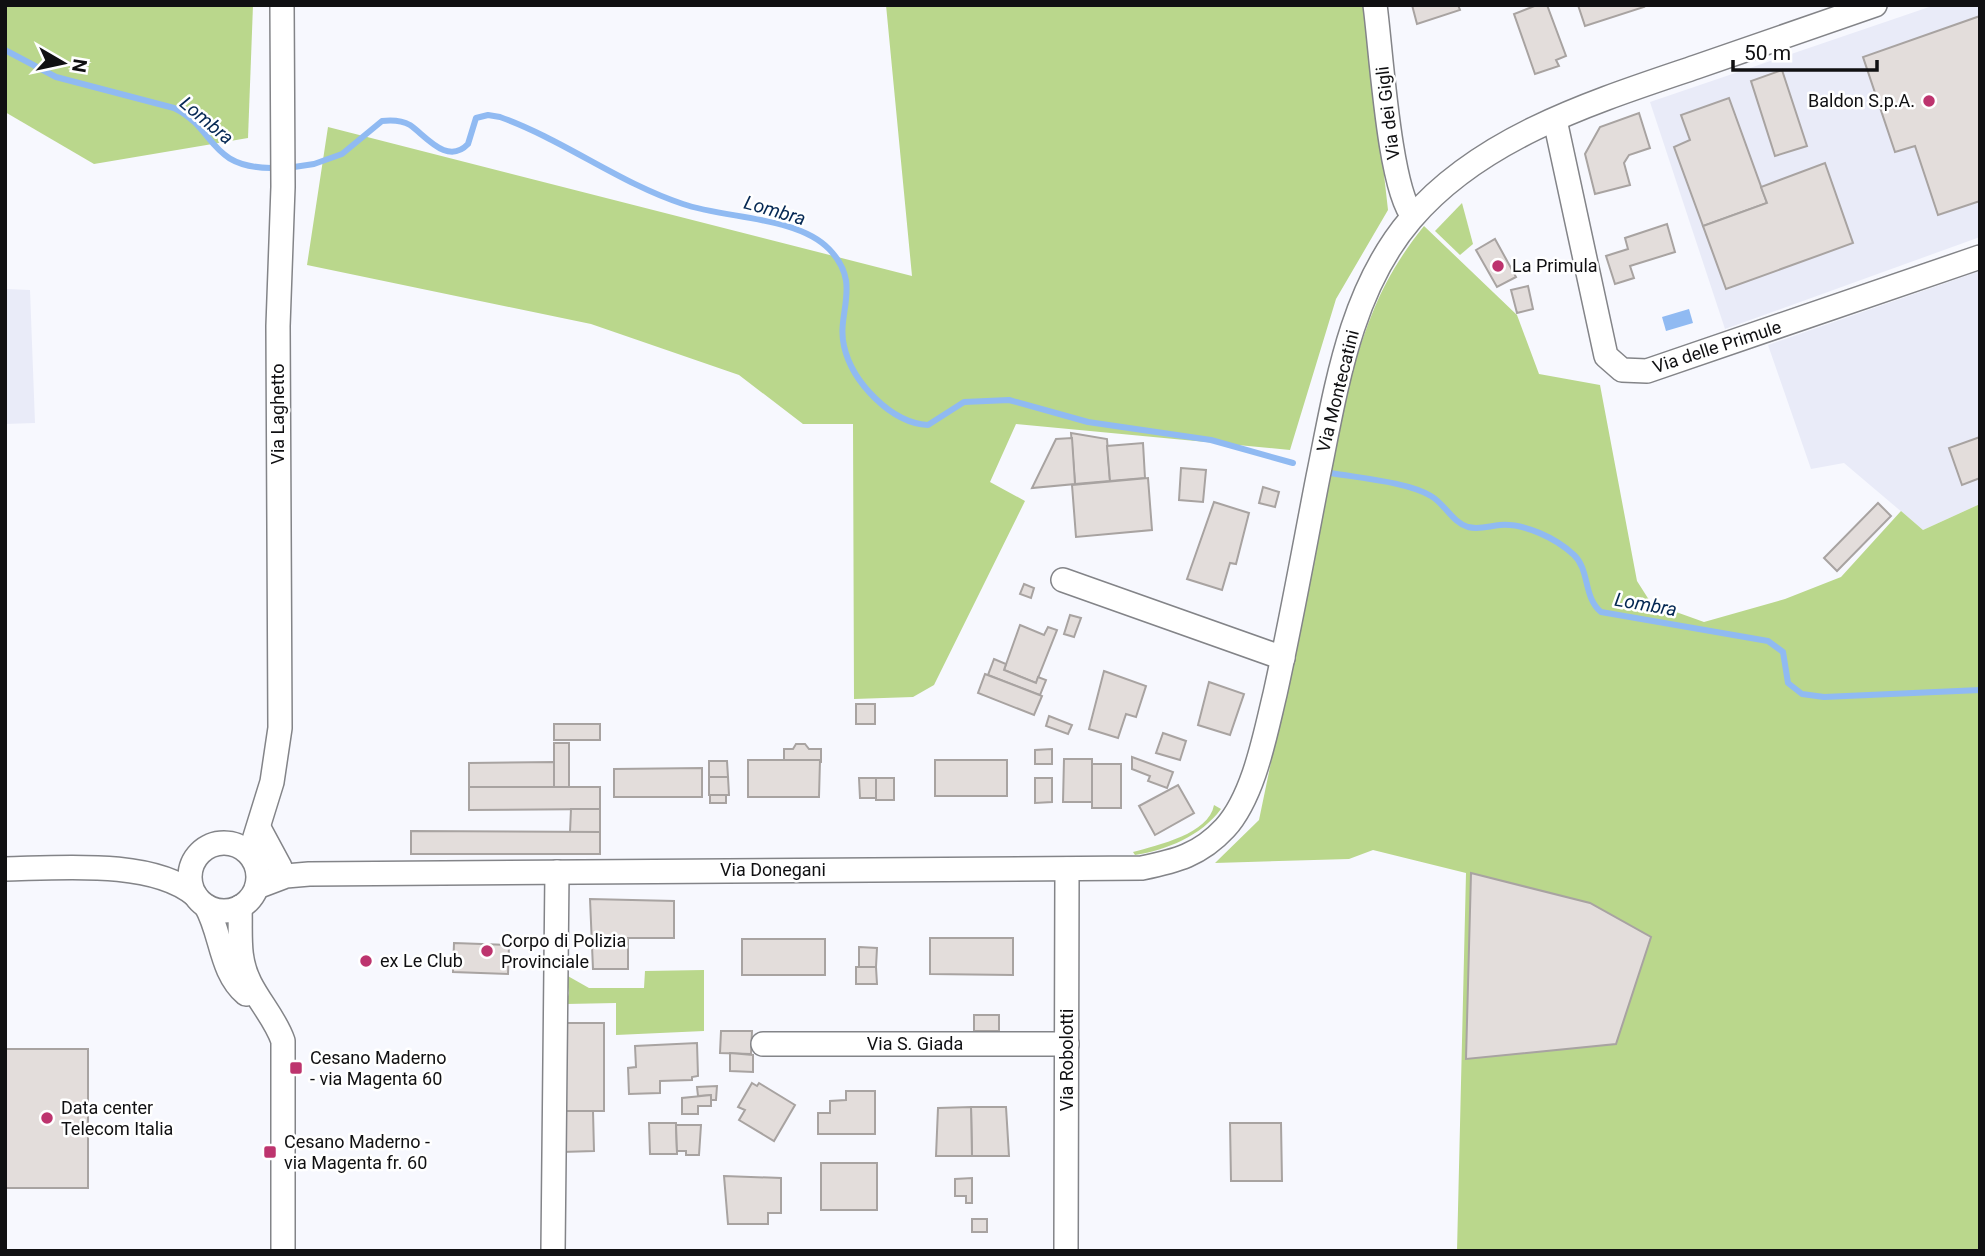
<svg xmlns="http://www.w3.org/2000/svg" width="1985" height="1256" font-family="Roboto,sans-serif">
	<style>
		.built { fill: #e9ebf8 }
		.green { fill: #bad78c }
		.water { fill: #90baf2 }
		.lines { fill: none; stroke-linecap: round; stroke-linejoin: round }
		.stream { stroke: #90baf2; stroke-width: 6 }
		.building { fill: #e3dddb; stroke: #a8a3a1; stroke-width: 2 }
		.minor-casing { stroke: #838488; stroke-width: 26 }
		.minor { stroke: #fff; stroke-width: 23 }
		.poi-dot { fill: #bd346e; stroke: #fff; stroke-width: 2.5 }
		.labels { text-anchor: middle; stroke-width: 5; stroke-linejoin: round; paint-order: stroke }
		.poi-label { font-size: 18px; fill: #101012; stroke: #fff; text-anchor: start }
		.street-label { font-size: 18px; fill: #101012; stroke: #fff }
		.water-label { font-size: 19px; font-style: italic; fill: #052853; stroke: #fff }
	</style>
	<rect width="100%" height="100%" fill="#f7f8fe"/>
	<!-- built -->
	<g class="built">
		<polygon points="1935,5 1980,5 1980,237 1725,329 1650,102"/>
		<polygon points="1980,271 1980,504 1923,530 1844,463 1811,469 1768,345"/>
		<polygon points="5,289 30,290 35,423 5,424"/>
	</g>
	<!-- green -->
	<g class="green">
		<polygon points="5,5 253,5 248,138 94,164 5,112"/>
		<polygon points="886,5 1365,5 1388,210 1336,299 1290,450 1016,424 990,482 1025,501 934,685 913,697 854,699 853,424 803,424 739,375 591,324 307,265 328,127 912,276"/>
		<polygon points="1462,203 1473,244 1460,255 1435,231"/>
		<path d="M1424 226 1517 315 1539 374 1600 385 1637 581 1651 603 1704 622 1785 599 1841 577 1901 511 1923 530 1980 504V1251H1457L1466 873 1373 850 1349 859 1215 863 1259 820 1352 372C1371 312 1384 276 1424 226Z"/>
		<path d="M1214 805 1221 809C1201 836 1167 850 1135 855L1133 852C1158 845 1209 834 1214 805Z"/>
		<polygon points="704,970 704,1031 616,1035 616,1003 566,1004 569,993 566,975 589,988 644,988 645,971"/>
	</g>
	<!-- water -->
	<polygon class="water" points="1689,309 1693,323 1666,331 1662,317"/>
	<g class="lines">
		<!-- stream -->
		<g class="stream">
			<path d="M5 50 56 77 174 108C217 129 207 167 271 168"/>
			<path d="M294 167 314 164 342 154 382 121C391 120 401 120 410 125 425 135 447 166 468 144L476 118 488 115 500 117C564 140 619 183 683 204 726 219 797 216 829 249 863 284 836 312 844 346 852 382 891 423 928 425L964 402 1009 400 1088 422 1211 440 1293 463"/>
			<path d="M1331 473C1359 478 1408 482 1431 496 1445 504 1452 522 1468 527 1479 530 1489 526 1500 525 1524 523 1556 538 1574 555 1590 570 1583 597 1601 612L1768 641 1783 652 1788 683 1802 694 1824 697 1980 690"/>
		</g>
	</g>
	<!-- building -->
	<g class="building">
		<polygon points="1412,5 1458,5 1460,10 1417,24"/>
		<polygon points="1537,5 1547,5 1566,56 1556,60 1559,66 1535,74 1514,14"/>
		<polygon points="1578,5 1643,5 1644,7 1585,26"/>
		<polygon points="1980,16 1980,201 1938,215 1915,146 1895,152 1863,57"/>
		<polygon points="1782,70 1807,146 1775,156 1751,81"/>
		<polygon points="1729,98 1767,203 1703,226 1674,147 1690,140 1681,115"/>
		<polygon points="1639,113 1650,148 1629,155 1624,163 1630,185 1595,194 1585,154 1600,127"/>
		<polygon points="1825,163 1853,243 1726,289 1703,226 1767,203 1761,187"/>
		<polygon points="1667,224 1675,252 1630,266 1634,278 1615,284 1606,256 1628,249 1625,238"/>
		<polygon points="1495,239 1516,277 1497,287 1476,250"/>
		<polygon points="1528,286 1533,309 1517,313 1511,290"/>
		<polygon points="1071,433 1107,439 1110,481 1075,484"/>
		<polygon points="1980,437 1980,478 1962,485 1949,448"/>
		<polygon points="1072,438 1075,484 1032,488 1056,439"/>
		<polygon points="1143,443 1145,478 1110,481 1107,446"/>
		<polygon points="1181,468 1206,470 1203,502 1179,500"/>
		<polygon points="1148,478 1152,530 1076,537 1072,485"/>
		<polygon points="1263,487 1279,492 1275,507 1259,503"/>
		<polygon points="1214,502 1249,513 1236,564 1230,563 1222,590 1187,579"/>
		<polygon points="1878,503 1891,516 1837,571 1824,558"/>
		<polygon points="1024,584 1034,588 1031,598 1020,594"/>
		<polygon points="1070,615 1081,618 1074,637 1064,634"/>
		<polygon points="1020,625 1044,635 1048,627 1057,630 1036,683 1004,670"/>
		<polygon points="994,659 1006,664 1004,670 1036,683 1038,677 1046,680 1040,695 988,675"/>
		<polygon points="1104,671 1146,686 1136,717 1126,714 1118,738 1089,729"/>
		<polygon points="985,674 1042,696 1034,715 978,693"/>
		<polygon points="1209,682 1244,694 1230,735 1198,725"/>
		<rect x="856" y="704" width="19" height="20"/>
		<polygon points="1049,716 1072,725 1068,734 1046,726"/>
		<rect x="554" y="724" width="46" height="16"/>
		<polygon points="1163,733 1186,741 1180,760 1156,753"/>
		<rect x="554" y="743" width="15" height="44"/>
		<polygon points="796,744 805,744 809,749 821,749 821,762 784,760 784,749 793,749"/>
		<polygon points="1052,749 1052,764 1035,764 1035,750"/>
		<polygon points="1132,757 1173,772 1167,788 1148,781 1150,776 1132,769"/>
		<polygon points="1064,759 1092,759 1092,802 1063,802"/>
		<polygon points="748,760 820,760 819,797 748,797"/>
		<rect x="935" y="760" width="72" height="36"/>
		<polygon points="709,761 727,761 728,777 709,777"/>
		<polygon points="554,762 554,787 469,787 469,763"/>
		<rect x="1092" y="764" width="29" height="44"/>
		<polygon points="702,768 702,797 614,797 614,769"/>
		<polygon points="709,777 728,777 729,795 709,795"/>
		<polygon points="859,778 876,778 876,798 860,798"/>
		<rect x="876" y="778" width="18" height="22"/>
		<polygon points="1035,778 1052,778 1052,802 1035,803"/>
		<polygon points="1178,785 1194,813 1155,835 1139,806"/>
		<polygon points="469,787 600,787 600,809 469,810"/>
		<rect x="710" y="795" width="16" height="8"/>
		<polygon points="571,809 600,809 600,832 570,832"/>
		<polygon points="411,831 600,832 600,854 411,854"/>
		<polygon points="1471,873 1590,903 1651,937 1616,1044 1466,1059"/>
		<polygon points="590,899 674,901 674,938 628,938 628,969 593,969"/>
		<polygon points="930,938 1013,938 1013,975 930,974"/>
		<rect x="742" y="939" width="83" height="36"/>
		<polygon points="454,943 509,945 508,974 453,972"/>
		<polygon points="859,947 877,948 876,967 859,967"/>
		<polygon points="856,967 876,967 877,984 856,984"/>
		<rect x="974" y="1015" width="25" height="16"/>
		<rect x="565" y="1023" width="39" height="88"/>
		<polygon points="721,1031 752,1031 751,1054 720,1053"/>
		<polygon points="697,1043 698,1076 692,1077 692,1080 660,1081 660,1093 629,1094 628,1068 636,1067 635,1046"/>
		<rect x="5" y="1049" width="83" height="139"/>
		<polygon points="730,1053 753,1055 753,1072 730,1071"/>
		<polygon points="752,1083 757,1086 759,1083 795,1105 774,1141 739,1120 745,1110 738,1107"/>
		<polygon points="717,1086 716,1100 711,1100 711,1095 698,1096 697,1087"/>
		<polygon points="846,1091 875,1091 875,1134 818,1134 818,1113 830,1113 830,1101 846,1100"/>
		<polygon points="711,1095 711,1106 698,1106 698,1114 682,1114 682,1098"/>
		<polygon points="971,1107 1006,1107 1009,1156 972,1156"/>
		<polygon points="971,1107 972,1156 936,1156 938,1108"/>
		<polygon points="566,1111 593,1111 594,1151 562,1152 562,1119 566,1119"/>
		<polygon points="649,1123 676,1123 677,1154 650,1154"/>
		<polygon points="1230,1123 1281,1123 1282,1181 1231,1181"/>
		<polygon points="676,1125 701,1125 699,1155 686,1155 686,1151 677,1151"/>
		<rect x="821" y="1163" width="56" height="47"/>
		<polygon points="724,1176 781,1178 781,1213 768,1213 768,1224 728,1224"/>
		<polygon points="972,1178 972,1203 966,1203 966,1196 955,1196 955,1179"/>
		<rect x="972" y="1219" width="15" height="13"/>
	</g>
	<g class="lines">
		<!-- minor casing -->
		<g class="minor-casing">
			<g id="minor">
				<path d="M1375 5C1381 48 1389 189 1413 216"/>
				<polyline points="1555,120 1606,356 1622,370 1647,371 1980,257"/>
				<polyline points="1063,580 1283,658"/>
				<polyline points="259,828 280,867"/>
				<circle cx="224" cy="877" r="34"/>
				<polyline points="250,853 272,782 280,728 278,326 283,187 282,5"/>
				<path d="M5 869C59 868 152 859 195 895"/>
				<path d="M257 887 286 876 309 874 1142 868C1176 861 1200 855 1225 828 1254 796 1265 735 1275 694 1291 622 1304 549 1318 477 1336 389 1350 290 1411 219 1482 136 1596 101 1696 67 1756 46 1816 26 1875 5"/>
				<path d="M206 906C222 934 220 972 246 994"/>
				<path d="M240 907C241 934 237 958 250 983 260 1003 276 1020 283 1041V1251"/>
				<polyline points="763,1044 1067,1044"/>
				<polyline points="553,1251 557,872"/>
				<polyline points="1066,1251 1067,869"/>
			</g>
		</g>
		<!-- minor -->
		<use href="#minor" class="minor"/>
	</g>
	<!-- markers -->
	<g class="poi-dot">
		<circle cx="1929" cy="101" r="7"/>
		<circle cx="1498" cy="266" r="7"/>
		<circle cx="487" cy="951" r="7"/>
		<circle cx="366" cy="961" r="7"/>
		<rect x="289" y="1061" width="14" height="14" rx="3.5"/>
		<circle cx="47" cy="1118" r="7"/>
		<rect x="263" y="1145" width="14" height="14" rx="3.5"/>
	</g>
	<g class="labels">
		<!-- poi labels -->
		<g class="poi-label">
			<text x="1915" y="107" text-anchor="end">Baldon S.p.A.</text>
			<text x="1512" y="272">La Primula</text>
			<text x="501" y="947">Corpo di Polizia<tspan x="501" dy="21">Provinciale</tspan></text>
			<text x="380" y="967">ex Le Club</text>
			<text x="310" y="1064">Cesano Maderno<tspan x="310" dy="21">- via Magenta 60</tspan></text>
			<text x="61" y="1114">Data center<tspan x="61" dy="21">Telecom Italia</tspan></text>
			<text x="284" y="1148">Cesano Maderno -<tspan x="284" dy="21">via Magenta fr. 60</tspan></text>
		</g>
		<!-- street labels -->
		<g class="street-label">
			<text transform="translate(1388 113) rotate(-97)" y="6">Via dei Gigli</text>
			<text transform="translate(1717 347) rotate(-18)" y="6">Via delle Primule</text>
			<text transform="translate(1338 391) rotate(-76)" y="6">Via Montecatini</text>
			<text transform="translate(278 414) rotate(-90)" y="6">Via Laghetto</text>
			<text x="773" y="876">Via Donegani</text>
			<text x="915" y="1050">Via S. Giada</text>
			<text transform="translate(1067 1060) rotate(-90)" y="6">Via Robolotti</text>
		</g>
		<!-- water labels -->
		<g class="water-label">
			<text transform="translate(207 120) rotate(40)" y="7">Lombra</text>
			<text transform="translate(775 210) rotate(16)" y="7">Lombra</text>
			<text transform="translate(1646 604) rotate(10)" y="7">Lombra</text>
		</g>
	</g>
	<!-- border -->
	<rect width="1985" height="1256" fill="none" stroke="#101012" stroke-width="14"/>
	<!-- north arrow -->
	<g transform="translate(63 63) rotate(99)" stroke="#ffffff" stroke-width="5" paint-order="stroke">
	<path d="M0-5L12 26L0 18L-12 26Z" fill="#101012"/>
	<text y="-10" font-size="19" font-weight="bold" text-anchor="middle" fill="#101012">N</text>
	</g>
	<!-- scale -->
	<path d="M1733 60v10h144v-10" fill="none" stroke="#101012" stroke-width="3.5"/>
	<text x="1744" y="60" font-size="21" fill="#101012" stroke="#ffffff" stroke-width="5" paint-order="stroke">50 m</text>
</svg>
